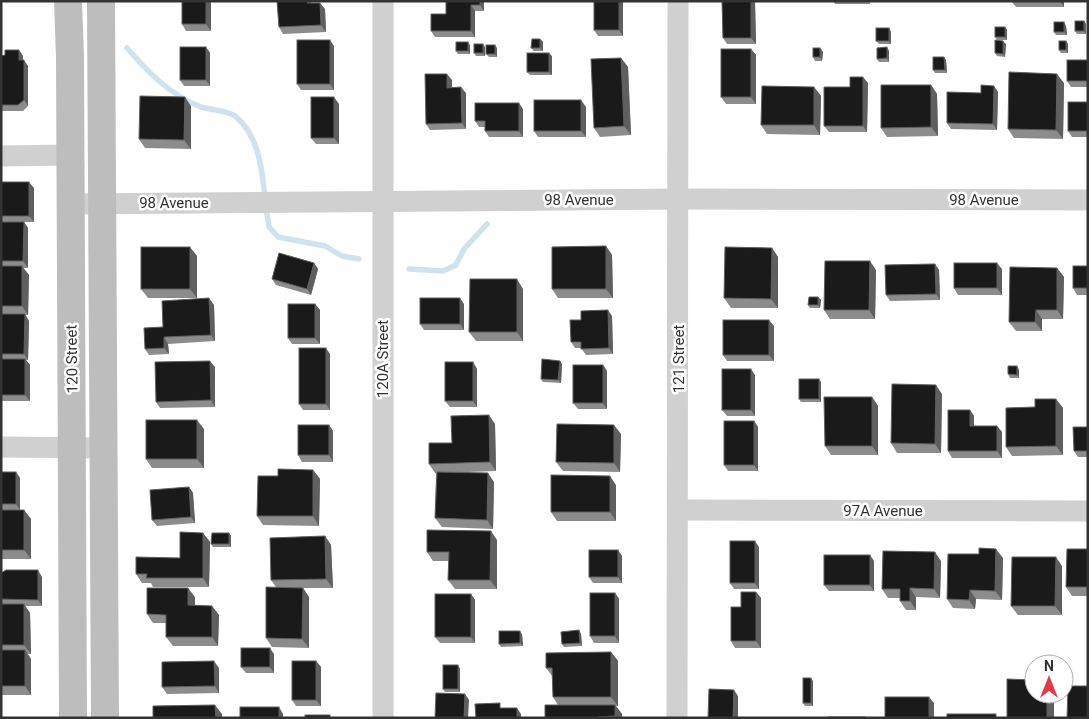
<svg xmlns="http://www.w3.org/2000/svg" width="1089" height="719" viewBox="0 0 1089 719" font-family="Roboto,sans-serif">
<rect width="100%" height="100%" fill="#fff"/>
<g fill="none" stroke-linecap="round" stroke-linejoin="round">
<g stroke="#cfe2ee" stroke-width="5.5">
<path d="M127,48C148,72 170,95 201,107C211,110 227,110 235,116C259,135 262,170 265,197"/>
<polyline points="266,207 269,227 278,237 325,246 342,256 359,259"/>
<polyline points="409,269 443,271 456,265 464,249 487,224"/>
</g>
<g stroke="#d0d0d0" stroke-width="21">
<polyline points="383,1 383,718"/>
<polyline points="1,156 70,155"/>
<polyline points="70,204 679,199 1088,200"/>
<polyline points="1,447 102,448"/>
<polyline points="678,510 1088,511"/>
<polyline points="677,718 678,1"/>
</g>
<g stroke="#bdbdbd" stroke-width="28">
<polyline points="68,1 70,57 73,718"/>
<polyline points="101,1 105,718"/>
</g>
</g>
<g fill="#8c8c8c">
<polygon points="211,1 211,31 186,31 182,24"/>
<polygon points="277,1 311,1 311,3 325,9 326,32 283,34 279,27"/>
<polygon points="446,1 484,1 484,11 475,11 475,37 435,37 431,31 446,14"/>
<polygon points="594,1 622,1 623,3 623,36 598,36 594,30"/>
<polygon points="722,1 755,1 756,44 727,44 723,38"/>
<polygon points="833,1 870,1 870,4 835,4"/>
<polygon points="1011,1 1064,1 1064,7 1016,7"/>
<polygon points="1084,21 1086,24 1086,34 1077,34 1075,31"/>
<polygon points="1064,22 1066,26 1067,35 1056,35 1054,32"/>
<polygon points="1005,27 1007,30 1007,40 997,40 995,37"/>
<polygon points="889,28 891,32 891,44 879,44 876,41"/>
<polygon points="540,39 543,42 543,51 534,51 531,48"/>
<polygon points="1066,41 1068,44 1068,53 1061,53 1059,50"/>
<polygon points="1006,44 1005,57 997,56 995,53"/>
<polygon points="470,45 470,54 458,54 456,51"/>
<polygon points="334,46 334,90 301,90 297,84"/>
<polygon points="206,47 210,53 210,86 184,86 180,80"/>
<polygon points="485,47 485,56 476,56 474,53"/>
<polygon points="887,47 889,51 889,62 879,62 877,59"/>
<polygon points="497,48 497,57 489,57 486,54"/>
<polygon points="820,48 823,52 822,61 815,61 813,57"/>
<polygon points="751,49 756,55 756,104 726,104 721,97"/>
<polygon points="19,50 23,56 23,60 28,66 28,106 23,111 1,111 1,56"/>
<polygon points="552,56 552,75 530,75 527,72"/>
<polygon points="944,57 946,60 947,73 935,73 933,70"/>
<polygon points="621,58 628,67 631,135 600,137 594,128"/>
<polygon points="1088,60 1088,87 1071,87 1067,81"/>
<polygon points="452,80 452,87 466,93 466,129 430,130 426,124"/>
<polygon points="868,83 867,132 829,132 824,126 850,87"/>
<polygon points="1064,83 1063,139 1014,138 1008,129"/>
<polygon points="931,85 937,94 938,136 887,137 881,128"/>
<polygon points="994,86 998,92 997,130 951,129 947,123 981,93"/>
<polygon points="814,87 821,96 820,135 767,134 761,125"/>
<polygon points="1088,102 1088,137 1072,137 1068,131"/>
<polygon points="339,104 339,144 316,144 311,138"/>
<polygon points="191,106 191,149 145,148 139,139"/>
<polygon points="586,107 586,137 538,137 534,131"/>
<polygon points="523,109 523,137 489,137 485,131 485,127 479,127 475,121"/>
<polygon points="1,182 34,188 34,222 24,222 28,228 28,268 23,268 29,275 28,315 25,315 29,321 28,360 26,360 30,365 30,401 1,401"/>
<polygon points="606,246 612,255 613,298 558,298 552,289"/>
<polygon points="772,248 778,257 778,308 731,308 724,298"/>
<polygon points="197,256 197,298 148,298 141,289"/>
<polygon points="314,263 318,269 311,295 276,285 272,279"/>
<polygon points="935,264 939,270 940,300 890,301 886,295"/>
<polygon points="1088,266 1088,295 1077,295 1073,288"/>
<polygon points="1057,268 1064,277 1063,319 1042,319 1042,331 1016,331 1009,322"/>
<polygon points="1002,269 1002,295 958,295 954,288"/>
<polygon points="876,270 875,319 830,319 824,310"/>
<polygon points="523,289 523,341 476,341 469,332"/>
<polygon points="818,297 821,300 820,308 810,308 808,305"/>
<polygon points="315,304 320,310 320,344 292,344 288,338"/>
<polygon points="464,304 464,330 424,330 420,324"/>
<polygon points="214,305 215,341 168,344 169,354 149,355 145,349 163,327"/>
<polygon points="612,316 613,354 586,355 581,348 575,348 571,342 581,320"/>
<polygon points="774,326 774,361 727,361 723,355"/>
<polygon points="330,354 330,410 303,410 299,404"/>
<polygon points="560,361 562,364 561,383 543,382 541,379"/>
<polygon points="473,362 477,369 477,407 450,407 445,401"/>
<polygon points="603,365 607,371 607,409 578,409 573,403"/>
<polygon points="1017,366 1019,370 1019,378 1010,378 1008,374"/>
<polygon points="215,367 215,407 160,408 156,402"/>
<polygon points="755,375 755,416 727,416 722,410"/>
<polygon points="821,382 821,402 801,402 799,399"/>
<polygon points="942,394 941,453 897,453 891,443"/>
<polygon points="872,397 878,406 878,455 831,455 825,446"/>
<polygon points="1056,399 1063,408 1063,455 1012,456 1006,447 1035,407"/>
<polygon points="970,410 974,416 974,426 997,426 1002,432 1002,458 952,458 948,451"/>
<polygon points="754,421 758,427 758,471 728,471 724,465"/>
<polygon points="495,424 496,471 468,472 494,482 493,529 442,527 435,518 436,473 435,473 429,464 452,443"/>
<polygon points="329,425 333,431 333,462 302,462 298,455"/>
<polygon points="1088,427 1088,457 1078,457 1074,451"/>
<polygon points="204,429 204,468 152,468 146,459"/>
<polygon points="621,434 620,472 563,471 556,462"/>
<polygon points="313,470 320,479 319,526 263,525 257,516 278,476"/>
<polygon points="1,472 16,472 20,478 20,510 24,510 31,519 31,559 1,559"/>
<polygon points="616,485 616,521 557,521 551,512"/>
<polygon points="189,487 193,493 195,523 157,526 152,520"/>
<polygon points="203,533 210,542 209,587 153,587 151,583 142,583 136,574 180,558"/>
<polygon points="229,533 231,536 231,547 213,547 211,544"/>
<polygon points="325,536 331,545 333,588 303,588 309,597 309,648 272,647 266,638 276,587 271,580"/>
<polygon points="497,540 497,589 455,589 448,580 449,561 433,561 427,552"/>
<polygon points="759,547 759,589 734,589 730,583"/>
<polygon points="1088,549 1088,596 1072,596 1066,587"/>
<polygon points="618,550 622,556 622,583 593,583 589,577"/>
<polygon points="1003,558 1002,600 976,599 975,609 953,608 947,599"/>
<polygon points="874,561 874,591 829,591 824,585"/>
<polygon points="941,561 940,598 916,597 916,610 906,610 900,601 900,598 888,598 882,589"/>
<polygon points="1062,566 1062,615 1018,615 1011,606"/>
<polygon points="1,573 42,577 42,606 25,606 30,613 31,654 28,654 31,659 31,695 1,695"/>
<polygon points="756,592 761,598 761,648 735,648 731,641 741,607"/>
<polygon points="615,593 619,599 619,643 594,643 590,636"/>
<polygon points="471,594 475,600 475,643 440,643 435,637"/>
<polygon points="195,597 195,605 212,606 219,615 218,646 173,646 166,637 166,623 153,623 147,614"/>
<polygon points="579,630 581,634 582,646 564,647 562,644"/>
<polygon points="522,634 523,646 501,647 499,644"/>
<polygon points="611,652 618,661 618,706 616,706 622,714 622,718 545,718 558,705 553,697 553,677 546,668"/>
<polygon points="274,654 274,673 246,673 241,667"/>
<polygon points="316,661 321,667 321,706 296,706 292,700"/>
<polygon points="458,665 460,669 460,692 445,692 443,689"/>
<polygon points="219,668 219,693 167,694 162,687"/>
<polygon points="813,681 813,706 805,706 803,703"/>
</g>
<g fill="#5f5f5f">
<polygon points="206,1 211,1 211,31 206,24"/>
<polygon points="480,1 484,1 484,11 480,5"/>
<polygon points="619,1 622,1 623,3 623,36 619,30"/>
<polygon points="751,1 755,1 756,44 751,38"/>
<polygon points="1060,1 1064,1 1064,7"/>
<polygon points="320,3 325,9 326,32 321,25"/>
<polygon points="471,5 475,11 475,37 471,31"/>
<polygon points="1084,21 1086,24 1086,34 1084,31"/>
<polygon points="1064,22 1066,26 1067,35 1064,32"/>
<polygon points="1005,27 1007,30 1007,40 1005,37"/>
<polygon points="889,28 891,32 891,44 889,41"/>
<polygon points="540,39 543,42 543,51 540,48"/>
<polygon points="330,40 334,46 334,90 330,84"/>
<polygon points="1003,41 1006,44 1005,57 1003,54"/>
<polygon points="1066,41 1068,44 1068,53 1066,50"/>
<polygon points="468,42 470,45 470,54 468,51"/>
<polygon points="483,44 485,47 485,56 483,53"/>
<polygon points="495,45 497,48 497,57 495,54"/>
<polygon points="206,47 210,53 210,86 206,80"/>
<polygon points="887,47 889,51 889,62 887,58"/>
<polygon points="820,48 823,52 822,61 820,57"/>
<polygon points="751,49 756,55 756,104 751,97"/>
<polygon points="19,50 23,56 23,66 19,60"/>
<polygon points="549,53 552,56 552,75 549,72"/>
<polygon points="944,57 946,60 947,73 945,70"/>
<polygon points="621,58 628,67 631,135 624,126"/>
<polygon points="24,60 28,66 28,106 24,100"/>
<polygon points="447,74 452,80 452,94 447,88"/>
<polygon points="1057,74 1064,83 1063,139 1056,130"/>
<polygon points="863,77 868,83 867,132 863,126"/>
<polygon points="931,85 937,94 938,136 931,127"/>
<polygon points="994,86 998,92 997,130 993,124"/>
<polygon points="461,87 466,93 466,129 462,123"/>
<polygon points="814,87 821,96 820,135 814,125"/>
<polygon points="185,97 191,106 191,149 184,140"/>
<polygon points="334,97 339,104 339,144 334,138"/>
<polygon points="581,100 586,107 586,137 581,131"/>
<polygon points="519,103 523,109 523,137 519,131"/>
<polygon points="29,182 34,188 34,222 29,216"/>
<polygon points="24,222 28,228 28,268 23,261"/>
<polygon points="606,246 612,255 613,298 606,289"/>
<polygon points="190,247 197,256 197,298 190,289"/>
<polygon points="772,248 778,257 778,308 771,299"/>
<polygon points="870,261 876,270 875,319 869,310"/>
<polygon points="314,263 318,269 311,295 307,289"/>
<polygon points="997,263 1002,269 1002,295 997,288"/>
<polygon points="935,264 939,270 940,300 936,294"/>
<polygon points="22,266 29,275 28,315 22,306"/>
<polygon points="1057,268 1064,277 1063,319 1057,310"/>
<polygon points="517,279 523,289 523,341 517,332"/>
<polygon points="818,297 821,300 820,308 818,305"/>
<polygon points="209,298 214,305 215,341 211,335"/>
<polygon points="460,298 464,304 464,330 460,324"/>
<polygon points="315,304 320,310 320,344 315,338"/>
<polygon points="608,310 612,316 613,354 609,348"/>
<polygon points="1036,310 1042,319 1042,331 1035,322"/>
<polygon points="25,314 29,321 28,360 24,354"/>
<polygon points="769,320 774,326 774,361 769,355"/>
<polygon points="164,337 168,344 169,354 164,348"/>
<polygon points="326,348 330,354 330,410 326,404"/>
<polygon points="25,359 30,365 30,401 25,395"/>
<polygon points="210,361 215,367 215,407 211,400"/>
<polygon points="560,361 562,364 561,383 558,380"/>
<polygon points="473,362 477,369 477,407 473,401"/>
<polygon points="603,365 607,371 607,409 603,403"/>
<polygon points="1017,366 1019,370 1019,378 1017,375"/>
<polygon points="751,369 755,375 755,416 751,410"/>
<polygon points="819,379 821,382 821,402 819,399"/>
<polygon points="936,385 942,394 941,453 935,444"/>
<polygon points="872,397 878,406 878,455 872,446"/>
<polygon points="1056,399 1063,408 1063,455 1056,446"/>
<polygon points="970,410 974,416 974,432 970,426"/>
<polygon points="489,415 495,424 496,471 490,462"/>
<polygon points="197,420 204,429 204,468 197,459"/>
<polygon points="754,421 758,427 758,471 754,465"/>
<polygon points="329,425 333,431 333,462 329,455"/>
<polygon points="614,425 621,434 620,472 614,463"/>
<polygon points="997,426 1002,432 1002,458 997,451"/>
<polygon points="313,470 320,479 319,526 313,516"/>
<polygon points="16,472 20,478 20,510 16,504"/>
<polygon points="488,473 494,482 493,529 487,520"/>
<polygon points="610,476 616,485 616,521 610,512"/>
<polygon points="189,487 193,493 195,523 191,517"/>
<polygon points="24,510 31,519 31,559 24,550"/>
<polygon points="491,531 497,540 497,589 490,580"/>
<polygon points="203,533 210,542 209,587 203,578"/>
<polygon points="229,533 231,536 231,547 229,544"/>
<polygon points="325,536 331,545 333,588 326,579"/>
<polygon points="755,541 759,547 759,589 755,583"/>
<polygon points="996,549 1003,558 1002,600 995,591"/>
<polygon points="618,550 622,556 622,583 618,577"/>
<polygon points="935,552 941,561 940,598 934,589"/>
<polygon points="870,555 874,561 874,591 870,585"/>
<polygon points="1056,557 1062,566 1062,615 1055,606"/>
<polygon points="38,570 42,577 42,606 38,600"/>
<polygon points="188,588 195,597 195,614 188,605"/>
<polygon points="303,588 309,597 309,648 302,639"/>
<polygon points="910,588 916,597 916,610 910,601"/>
<polygon points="970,590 976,599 975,609 969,600"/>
<polygon points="756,592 761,598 761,648 756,641"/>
<polygon points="615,593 619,599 619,643 615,636"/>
<polygon points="471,594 475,600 475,643 471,637"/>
<polygon points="24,604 30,613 31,654 24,645"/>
<polygon points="212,606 219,615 218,646 212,637"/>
<polygon points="579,630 581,634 582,646 580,643"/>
<polygon points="520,631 522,634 523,646 520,643"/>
<polygon points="270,648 274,654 274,673 270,667"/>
<polygon points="25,650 31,659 31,695 25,686"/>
<polygon points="611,652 618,661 618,706 611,697"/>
<polygon points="214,661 219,668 219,693 215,686"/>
<polygon points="316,661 321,667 321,706 316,700"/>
<polygon points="458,665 460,669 460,692 458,689"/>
<polygon points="811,678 813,681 813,706 811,703"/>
<polygon points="734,690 738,696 738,718 733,718"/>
<polygon points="465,694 469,700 468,718 464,718"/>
<rect x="1047" y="694" width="7" height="24"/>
<polygon points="929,697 934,703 934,718 929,718"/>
<polygon points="215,705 222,714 222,718 216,718"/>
<polygon points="615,705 622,714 622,718 616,718 615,716"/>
<polygon points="279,707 283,714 283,718 279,718"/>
<polygon points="517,708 521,714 521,718 517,718"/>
</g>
<g fill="#1a1a1a" stroke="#5f5f5f">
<rect x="182" y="1" width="24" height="23"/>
<polygon points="277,1 307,1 307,3 320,3 321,25 279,27"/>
<polygon points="446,1 480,1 480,5 471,5 471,31 431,31 431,14 446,14"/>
<rect x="594" y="1" width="25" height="29"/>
<polygon points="722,1 751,1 751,38 723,38"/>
<rect x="1075" y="21" width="9" height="10"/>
<rect x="1054" y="22" width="10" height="10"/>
<rect x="995" y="27" width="10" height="10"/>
<rect x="876" y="28" width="13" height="13"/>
<polygon points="532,39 540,39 540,48 531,48"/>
<rect x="297" y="40" width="33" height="44"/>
<polygon points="995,40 1003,41 1003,54 995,53"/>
<rect x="1059" y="41" width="7" height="9"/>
<rect x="456" y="42" width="12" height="9"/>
<rect x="474" y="44" width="9" height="9"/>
<rect x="486" y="45" width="9" height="9"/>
<rect x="180" y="47" width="26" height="33"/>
<polygon points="887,47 887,58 877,59 877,48"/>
<rect x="813" y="48" width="7" height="9"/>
<rect x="721" y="49" width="30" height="48"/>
<polygon points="5,50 19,50 19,60 24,60 24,100 18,105 1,105 1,56 5,55"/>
<rect x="527" y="53" width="22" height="19"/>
<polygon points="933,57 944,57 945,70 933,70"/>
<polygon points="621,58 624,126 594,128 591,59"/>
<rect x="1067" y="60" width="21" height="21"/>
<polygon points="1009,72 1057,74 1056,130 1008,129"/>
<polygon points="425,74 447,74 447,88 461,87 462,123 426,124"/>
<polygon points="850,77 863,77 863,126 824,126 824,87 850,87"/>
<polygon points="881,85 931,85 931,127 881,128"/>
<polygon points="981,85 994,86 993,124 947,123 947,92 981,93"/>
<polygon points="762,86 814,87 814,125 761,125"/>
<polygon points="140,96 185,97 184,140 139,139"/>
<rect x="311" y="97" width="23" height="41"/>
<rect x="534" y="100" width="47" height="31"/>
<rect x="1068" y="102" width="20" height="29"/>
<polygon points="475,103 519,103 519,131 485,131 485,121 475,121"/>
<rect x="1" y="182" width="28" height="34"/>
<polygon points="1,222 24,222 23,261 1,261"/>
<polygon points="606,246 606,289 552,289 552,247"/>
<rect x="141" y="247" width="49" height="42"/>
<polygon points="725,247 772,248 771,299 724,298"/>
<polygon points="279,253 314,263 307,289 272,279"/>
<polygon points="825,261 870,261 869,310 824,310"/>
<rect x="954" y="263" width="43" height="25"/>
<polygon points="935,264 936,294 886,295 885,265"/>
<rect x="1" y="266" width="21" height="40"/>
<rect x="1073" y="266" width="15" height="22"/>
<polygon points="1010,267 1057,268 1057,310 1036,310 1035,322 1009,322"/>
<polygon points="470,279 517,279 517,332 469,332"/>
<polygon points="809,297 818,297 818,305 808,305"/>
<polygon points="209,298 211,335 164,337 164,348 145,349 144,328 163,327 162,301"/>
<rect x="420" y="298" width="40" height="26"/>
<rect x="288" y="304" width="27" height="34"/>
<polygon points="608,310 609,348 581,349 581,342 571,342 570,320 581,320 581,311"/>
<polygon points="1,314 25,314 24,354 1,354"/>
<rect x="723" y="320" width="46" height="35"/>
<rect x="299" y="348" width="27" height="56"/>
<rect x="1" y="359" width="24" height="36"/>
<polygon points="542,359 560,361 558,380 541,379"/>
<polygon points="210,361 211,400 156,402 155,362"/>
<rect x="445" y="362" width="28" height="39"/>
<rect x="573" y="365" width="30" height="38"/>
<polygon points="1008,366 1017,366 1017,375 1008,374"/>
<rect x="722" y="369" width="29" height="41"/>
<rect x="799" y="379" width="20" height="20"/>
<polygon points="892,384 936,385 935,444 891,443"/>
<polygon points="824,397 872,397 872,446 825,446"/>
<polygon points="1035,399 1056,399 1056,446 1006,447 1006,408 1035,407"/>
<polygon points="948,410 970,410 970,426 997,426 997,451 948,451"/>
<polygon points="489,415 490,462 429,464 429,443 452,443 451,416"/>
<rect x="146" y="420" width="51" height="39"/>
<rect x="724" y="421" width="30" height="44"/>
<polygon points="557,424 614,425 614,463 556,462"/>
<rect x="298" y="425" width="31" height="30"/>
<polygon points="1073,427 1088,427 1088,451 1074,451"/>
<polygon points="278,469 313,470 313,516 257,516 258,476 278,476"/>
<rect x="1" y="472" width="15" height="32"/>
<polygon points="437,472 488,473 487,520 435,518"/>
<polygon points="551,475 610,476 610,512 551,512"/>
<polygon points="189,487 191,517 152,520 150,490"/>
<rect x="1" y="510" width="23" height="40"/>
<polygon points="427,530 491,531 490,580 448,580 449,552 427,552"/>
<polygon points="180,532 203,533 203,578 146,578 147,574 136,574 136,557 180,558"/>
<polygon points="212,533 229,533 229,544 211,544"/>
<polygon points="325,536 326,579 271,580 270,538"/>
<rect x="730" y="541" width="25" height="42"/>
<polygon points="979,548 996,549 995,591 970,590 969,600 947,599 948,554 979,554"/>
<polygon points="1067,549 1088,549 1088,587 1066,587"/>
<rect x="589" y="550" width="29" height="27"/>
<polygon points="883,551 935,552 934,589 910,588 910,601 900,601 900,589 882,589"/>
<rect x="824" y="555" width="46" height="30"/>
<polygon points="1012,557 1056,557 1055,606 1011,606"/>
<polygon points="6,570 38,570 38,600 1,599 1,573"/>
<polygon points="266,587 303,588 302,639 266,638"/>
<polygon points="147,588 188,588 188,605 212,606 212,637 166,637 166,615 147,614"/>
<polygon points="741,592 756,592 756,641 731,641 731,607 741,607"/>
<rect x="590" y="593" width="25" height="43"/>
<rect x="435" y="594" width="36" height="43"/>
<rect x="1" y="604" width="23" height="41"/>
<polygon points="579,630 580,643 562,644 561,632"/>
<polygon points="499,631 520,631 520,643 499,644"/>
<rect x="241" y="648" width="29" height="19"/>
<rect x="1" y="650" width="24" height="36"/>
<polygon points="611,652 611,697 553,697 552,668 546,668 546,653"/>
<polygon points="214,661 215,686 162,687 162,662"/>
<rect x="292" y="661" width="24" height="39"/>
<rect x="443" y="665" width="15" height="24"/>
<rect x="803" y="678" width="8" height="25"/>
<polygon points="1007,679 1034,680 1034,694 1047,694 1047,718 1007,718"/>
<polygon points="1068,686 1088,686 1088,718 1067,718"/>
<polygon points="709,689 734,690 733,718 708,718"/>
<polygon points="436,693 465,694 464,718 435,718"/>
<rect x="885" y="697" width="44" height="21"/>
<polygon points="500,703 500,708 517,708 517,718 476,718 475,704"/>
<polygon points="215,705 216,718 153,718 153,706"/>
<polygon points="545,705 615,705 615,716 598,717 598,718 545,718"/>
<rect x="240" y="707" width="39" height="11"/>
<rect x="947" y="714" width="49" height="4"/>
<rect x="305" y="715" width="25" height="3"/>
<rect x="828" y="717" width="37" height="1"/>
</g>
<g text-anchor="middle" stroke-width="5" stroke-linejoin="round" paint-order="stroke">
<g font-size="15" fill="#333" stroke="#fff">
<text x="579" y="205">98 Avenue</text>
<text x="984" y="205">98 Avenue</text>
<text x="174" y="208">98 Avenue</text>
<text transform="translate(72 359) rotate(-91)" y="5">120 Street</text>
<text transform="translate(383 359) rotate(-90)" y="5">120A Street</text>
<text transform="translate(679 359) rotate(-90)" y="5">121 Street</text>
<text x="883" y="516">97A Avenue</text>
</g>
</g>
<rect width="1089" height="719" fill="none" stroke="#333333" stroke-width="5"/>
<g transform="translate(1049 679)"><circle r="24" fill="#ffffff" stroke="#adadad"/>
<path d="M0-4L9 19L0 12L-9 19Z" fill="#e63946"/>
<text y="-8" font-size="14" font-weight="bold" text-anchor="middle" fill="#333333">N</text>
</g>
</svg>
